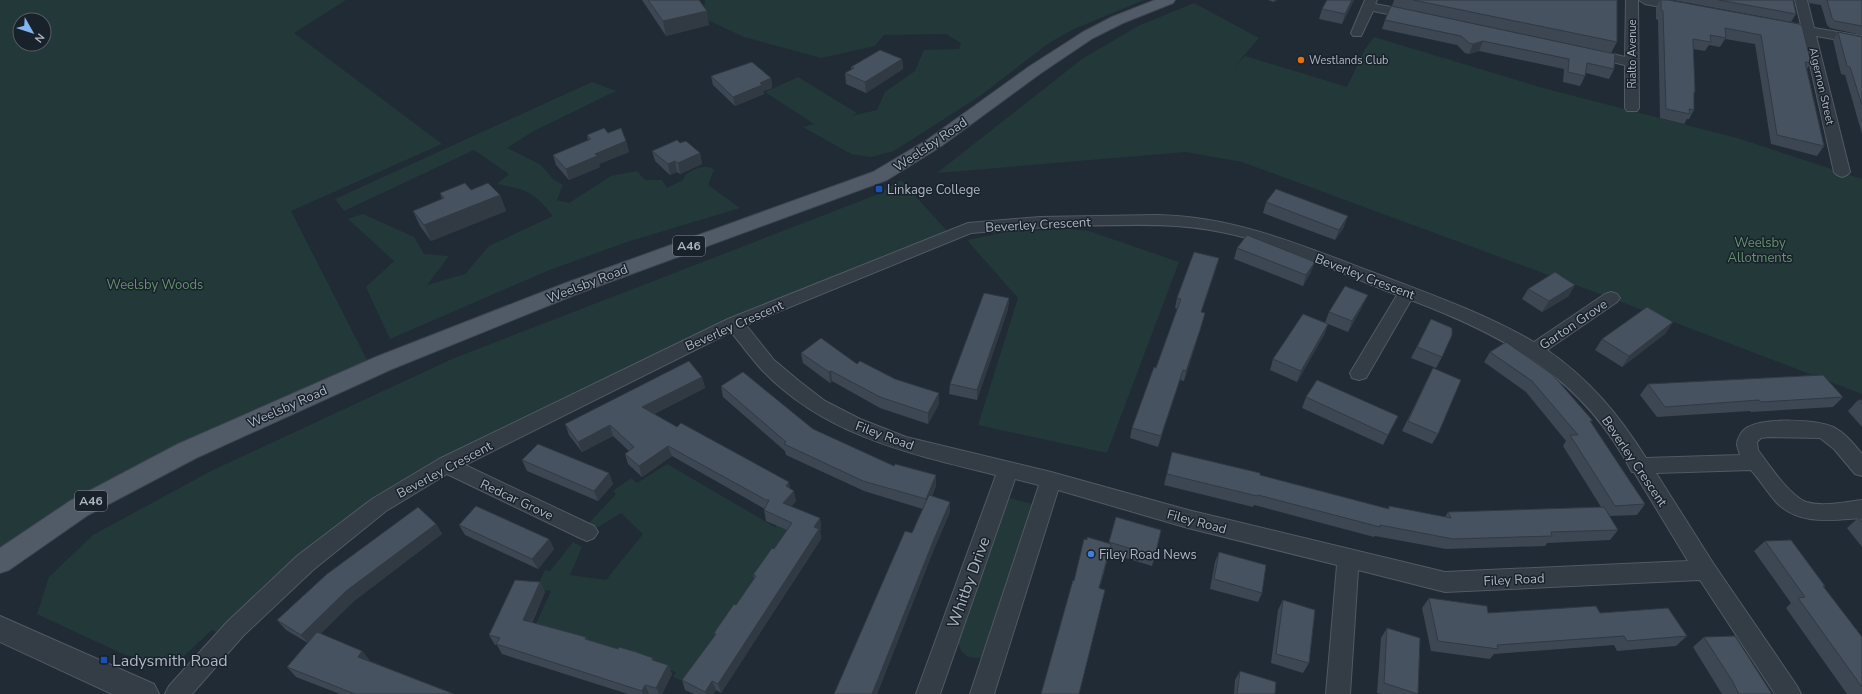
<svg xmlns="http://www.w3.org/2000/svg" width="1862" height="694" viewBox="0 0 1862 694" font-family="'Nunito Sans',sans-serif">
<rect width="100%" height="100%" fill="#202b36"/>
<g fill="#233838" fill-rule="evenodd">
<path d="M0,0H346L294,33L442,144L291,211L368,362L183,442L72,499L0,548ZM20,20H44V44H20Z"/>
<polygon points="705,0 1144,0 1074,29 1049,43 980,96 894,151 871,157 851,154 803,127 814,124 765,92 798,77 857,113 851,116 877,110 885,92 915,71 924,50 959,49 961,43 946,34 884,35 875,46 821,58 744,37 703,18"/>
<polygon points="1194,3 1259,38 1234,67 1245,56 1347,87 1365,49 1374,37 1543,88 1737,138 1862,179 1862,394 1611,298 1242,162 1186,152 937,173 1082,59 1138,26"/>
<path d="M592,82L616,91L534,131L507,148L541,165L553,179L563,185L557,200L569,203L611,176L637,171L645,180H662L667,188L683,180L686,174C695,169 705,163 714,170L708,185L740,208L627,242L547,271L390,339L366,287L394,261L348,219L363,214L414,237L424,254L449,256L427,285L465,274L489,246L553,216C533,191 527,190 497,184L509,174L474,150L344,211L335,199Z"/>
<polygon points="901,180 948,232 719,324 384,495 284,567 219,633 212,630 171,668 123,654 37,614 49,577 93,535 211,471 452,359 876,195"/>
<polygon points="1070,229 1089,231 1179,262 1107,453 978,425 1018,298 967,240 1006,232"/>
<polygon points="667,464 775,527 784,517 794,522 685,682 673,677 676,672 535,626 551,591 536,589 545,570 550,571 573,542 582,547 570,575 606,580 643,534 621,513 597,528 589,523 616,494 613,491 631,478 637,483"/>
<path d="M1009,498L1036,505L983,657C970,660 962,656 958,643Z"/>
</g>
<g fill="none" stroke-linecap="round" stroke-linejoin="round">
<defs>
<g id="minor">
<polygon points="1365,0 1377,0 1375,4 1417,12 1419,15 1417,18 1413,19 1373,11 1361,36 1353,36 1351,33"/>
<polygon points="1626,0 1638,0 1639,108 1637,111 1627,111 1625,108 1625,65 1587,56 1585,53 1587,50 1592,49 1625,57"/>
<polygon points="1639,0 1664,0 1686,4 1688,7 1686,10 1682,11 1645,4"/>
<polygon points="1795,0 1807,0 1814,28 1862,36 1862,44 1816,36 1850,172 1847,175 1842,177 1837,175 1834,172 1803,33 1774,28 1772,25 1774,22 1778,21 1801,25"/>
<path d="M1156,215C1233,216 1301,245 1372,272C1427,293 1482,312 1534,342L1605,294L1611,292L1617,294L1620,298L1617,302L1547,350C1589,379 1619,415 1646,458L1740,455L1737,445C1737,438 1742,430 1748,427C1764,418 1816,419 1833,427C1845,433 1854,444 1862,454V476L1855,474L1834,449L1820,438L1769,437L1761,438L1757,442L1758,450C1769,465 1789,495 1806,502C1823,507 1845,502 1862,500V518C1832,520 1799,526 1776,502C1767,492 1760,480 1751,470L1656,473L1713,563L1797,686L1801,694H1775L1700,580L1445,592L1358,570L1350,694H1326L1337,565L1188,528L1058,490L994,694H970L1039,485L1015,479L940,694H916L996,475C911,454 825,436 762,370C751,358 741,344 731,332L465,465L594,526L598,532L594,538L587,541L580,538L447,474L386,511L313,570L243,636L192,694H165L169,686L227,622L297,556L372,499L439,459L728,319L968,223L1040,217ZM1058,226C1111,226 1168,221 1221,232C1282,244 1339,273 1397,295L1350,373L1352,378L1359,380L1366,378L1411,300C1508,337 1583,378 1632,472H1634L1688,561L1445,572L1188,510L1051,472L906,437L860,419L825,401L799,381L774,360L746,325L971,233Z"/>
</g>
<polygon id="tertiary" points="0,616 154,684 159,694 112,694 0,642"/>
<polygon id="primary" points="1155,0 1175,0 1173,3 1123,23 1093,38 1041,73 940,147 887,180 577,294 392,369 196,458 88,515 9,570 0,573 0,548 70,501 178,444 376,357 563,284 873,172 927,140 1030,66 1083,32 1112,17"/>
</defs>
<use href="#minor" stroke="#515a64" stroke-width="2"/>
<use href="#tertiary" stroke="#515a64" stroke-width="2"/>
<use href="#primary" stroke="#3d4550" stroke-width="2"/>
<use href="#minor" fill="#343c46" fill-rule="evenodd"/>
<use href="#tertiary" fill="#343c46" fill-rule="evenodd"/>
<use href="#primary" fill="#515b67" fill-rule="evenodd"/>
</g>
<g fill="#3c4753">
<polygon points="642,0 699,0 709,25 666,36"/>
<polygon points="1268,0 1277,0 1273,2"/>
<polygon points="1327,0 1354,0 1342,24 1319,19 1322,9"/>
<polygon points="1394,0 1617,0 1617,42 1611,53 1392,6"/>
<polygon points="1660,0 1668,0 1799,24 1811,63 1807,69 1824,146 1817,156 1771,144 1755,44 1725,39 1720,47 1709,45 1705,51 1693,49 1695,92 1694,94 1694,110 1689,119 1687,119 1684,124 1660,118 1658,20 1656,19 1656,8"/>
<polygon points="1673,0 1793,0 1796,14 1791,22"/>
<polygon points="1808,0 1862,0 1862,35 1830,28 1827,25 1821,5 1809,3"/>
<polygon points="1385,20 1614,69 1609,79 1586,73 1585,76 1580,86 1563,82 1564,69 1479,51 1469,54 1465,53 1457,45 1382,29"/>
<polygon points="1838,32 1862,37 1862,134 1850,92 1845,75 1841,74 1833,40"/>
<polygon points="902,59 903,69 866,93 846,84 845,73 851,70 851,67"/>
<polygon points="711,76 771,78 772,88 763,91 764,94 735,106 713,85"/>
<polygon points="608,133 626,141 629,152 599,164 600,167 569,180 556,165 553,155 588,140 587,135"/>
<polygon points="680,143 700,153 702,164 680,174 677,172 670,175 655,161 652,151"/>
<polygon points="440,193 500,195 506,211 431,241 420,226 413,211 442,199"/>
<polygon points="1266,202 1344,227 1335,240 1263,213"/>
<polygon points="1237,248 1311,272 1303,286 1234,259"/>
<polygon points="1216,269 1201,312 1205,313 1197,340 1184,381 1180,380 1158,447 1130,438 1132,428 1156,368 1177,309 1175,308 1177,298"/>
<polygon points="1528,289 1569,296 1542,312 1522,299"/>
<polygon points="1009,298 1008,309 977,400 949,394 950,384"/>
<polygon points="1363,305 1348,332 1328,324 1324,335 1297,382 1270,370 1273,359 1325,323 1329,312"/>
<polygon points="1431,319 1442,357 1436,368 1411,358"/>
<polygon points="1666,333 1622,367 1595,350 1602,339"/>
<polygon points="1490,352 1591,422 1645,504 1637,515 1610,516 1618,530 1610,540 1547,543 1545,546 1446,549 1375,536 1374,537 1254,505 1253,507 1164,485 1172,452 1388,509 1389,506 1445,517 1448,512 1601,507 1563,446 1566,441 1526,392 1484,362"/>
<polygon points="801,353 857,364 895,379 939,404 928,424 880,408 832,381 830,383 803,363"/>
<polygon points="1433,368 1438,434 1432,444 1402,431"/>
<polygon points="702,377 705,388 654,414 790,489 796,501 791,507 820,518 821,529 820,531 821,539 721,693 716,690 713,694 694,694 685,690 682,680 715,636 714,633 736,605 754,579 753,575 774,549 787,530 766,521 764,510 765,509 672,456 642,477 628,464 625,454 629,451 613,436 582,452 569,435 565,424"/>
<polygon points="1648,384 1843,397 1833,407 1751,412 1750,411 1657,417 1640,395"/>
<polygon points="721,386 813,429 936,486 932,496 950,502 950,512 934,549 877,694 834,694 912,533 923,509 864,491 786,455 785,451 723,397"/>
<polygon points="1306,397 1398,416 1383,445 1302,408"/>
<polygon points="1858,400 1862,400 1862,427 1848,411"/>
<polygon points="522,460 609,473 613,484 598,501 527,471"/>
<polygon points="1116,517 1155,556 1152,566 1109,553 1100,588 1109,543"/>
<polygon points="1858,518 1862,518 1862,547 1847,528"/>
<polygon points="436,524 442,534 354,601 320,634 362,651 370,661 454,694 340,694 296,677 287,667 308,643 286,630 277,620"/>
<polygon points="459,525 549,539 554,549 538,569 465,535"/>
<polygon points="1765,541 1825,586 1824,588 1862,637 1862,694 1847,694 1786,608 1791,603 1754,551"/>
<polygon points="1219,552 1262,593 1258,602 1210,589 1215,562"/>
<polygon points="540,582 545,592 532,623 586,637 588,640 668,665 672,674 662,694 628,694 502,654 497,645 495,645 489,635"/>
<polygon points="1429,598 1488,613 1600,613 1687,636 1676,646 1617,651 1614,645 1494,654 1490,659 1431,651 1422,608"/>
<polygon points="1283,600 1309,663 1303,673 1271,663 1278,610"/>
<polygon points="1387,628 1418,694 1382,694 1377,693 1381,638"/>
<polygon points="1704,637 1772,694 1722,694 1693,647"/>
<polygon points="1240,671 1275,694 1234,694 1235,680"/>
</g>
<g fill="#313943">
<polygon points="1352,0 1354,0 1342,24 1345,14"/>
<polygon points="707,11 709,25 666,36 663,21"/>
<polygon points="1483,41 1479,51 1469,54 1473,44"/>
<polygon points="902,59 903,69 866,93 865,82"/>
<polygon points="771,78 772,88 763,91 764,94 735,106 733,97 760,83"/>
<polygon points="626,141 629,152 599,164 600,167 569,180 566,169 595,154"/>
<polygon points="700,153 702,164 680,174 678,163"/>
<polygon points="675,161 677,172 670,175 668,164"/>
<polygon points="500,195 506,211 431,241 424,225"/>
<polygon points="1348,216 1344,227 1335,240 1339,230"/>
<polygon points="1219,258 1216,269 1198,322 1201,312"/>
<polygon points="1315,262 1311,272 1303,286 1306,275"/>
<polygon points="1575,285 1569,296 1542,312 1549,301"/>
<polygon points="1368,295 1363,305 1348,332 1352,321"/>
<polygon points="1009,298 1008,309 977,400 977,390"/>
<polygon points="1205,313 1197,340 1184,381 1186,371"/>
<polygon points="1673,322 1666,333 1622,367 1629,356"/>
<polygon points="1328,324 1324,335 1297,382 1301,371"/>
<polygon points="1183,370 1180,380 1158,447 1161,436"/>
<polygon points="831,371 832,381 830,383 829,372"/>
<polygon points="702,377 705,388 645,418 642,407"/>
<polygon points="939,393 939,404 928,424 928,413"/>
<polygon points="610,425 613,436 582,452 578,442"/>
<polygon points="668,446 672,456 642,477 639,466"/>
<polygon points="609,473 613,484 598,501 594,491"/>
<polygon points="936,475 936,486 926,509 926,499"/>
<polygon points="789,482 791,493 786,486"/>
<polygon points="794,491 796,501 785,514 783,503"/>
<polygon points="950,502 950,512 934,549 877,694 872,694 934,539"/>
<polygon points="820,518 821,529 820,531 821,539 721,693 718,684 814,527"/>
<polygon points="436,524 442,534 354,601 309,644 301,635 346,591"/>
<polygon points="549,539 554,549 538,569 532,559"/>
<polygon points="540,582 545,592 528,630 523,620"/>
<polygon points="362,651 370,661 366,666 358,657"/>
<polygon points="668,665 672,674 662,694 659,694 656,688"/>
<polygon points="712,681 716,690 713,694 706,694 705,692"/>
<polygon points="645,685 649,694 643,694 642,691"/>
</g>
<g fill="#465260" stroke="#313943">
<polygon points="648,0 699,0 707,11 663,21"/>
<polygon points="1327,0 1352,0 1345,14 1322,9"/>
<polygon points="1413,0 1617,0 1617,42"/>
<polygon points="1661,0 1668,0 1799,24 1802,26 1811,63 1805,62 1824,146 1777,135 1761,35 1725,28 1726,38 1710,35 1711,42 1693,39 1695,92 1694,92 1694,110 1689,109 1690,114 1666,109 1663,11 1661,10"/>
<polygon points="1719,0 1793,0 1796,14"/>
<polygon points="1827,0 1862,0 1862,26 1835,21 1832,18"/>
<polygon points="1391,6 1615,54 1614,69 1587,63 1585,76 1568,72 1569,59 1483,41 1473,44 1469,43 1461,36 1385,20"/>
<polygon points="1838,32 1862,37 1862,105 1850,67 1847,66"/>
<polygon points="880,50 902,59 865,82 845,73 854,68 851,67"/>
<polygon points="752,62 771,78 760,83 762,85 733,97 711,76"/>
<polygon points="604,128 608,133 621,128 626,141 595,154 597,156 566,169 553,155 591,139 587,135"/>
<polygon points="677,140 680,143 686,141 700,153 678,163 675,161 668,164 652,151"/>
<polygon points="465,183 471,190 488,183 500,195 424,225 413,211 444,198 440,193"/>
<polygon points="1276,189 1348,216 1339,230 1266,202"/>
<polygon points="1247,235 1315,262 1306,275 1237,248"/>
<polygon points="1194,252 1219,258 1201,312 1205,313 1200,330 1186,371 1183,370 1161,436 1132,428 1154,367 1156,368 1174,318 1181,299 1177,298"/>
<polygon points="1555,272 1575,285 1549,301 1528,289"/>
<polygon points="1345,286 1368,295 1352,321 1329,312"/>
<polygon points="984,293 1009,298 977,390 950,384"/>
<polygon points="1647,307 1673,322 1629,356 1602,339"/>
<polygon points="1303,314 1328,324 1301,371 1273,359"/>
<polygon points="1431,319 1452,328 1452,335 1442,357 1417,347"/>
<polygon points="821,338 857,364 860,361 895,379 939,393 928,413 880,397 831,371 829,372 801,353"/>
<polygon points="1506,342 1552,374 1593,421 1590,421 1645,504 1615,506 1570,435 1578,435 1532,381 1490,352"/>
<polygon points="689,361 702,377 642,407 677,427 681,423 789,482 786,486 794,491 783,503 820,518 814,527 819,529 718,684 712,681 705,692 682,680 716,634 714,633 734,604 736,605 756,576 753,575 772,548 774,549 792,523 764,510 769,500 766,500 668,446 639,466 625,454 634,447 610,425 578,442 565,424"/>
<polygon points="1433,368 1461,380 1438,434 1408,421"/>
<polygon points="743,372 813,429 894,466 895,464 936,475 926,499 863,481 784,444 786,442 721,386"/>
<polygon points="1823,375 1843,397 1761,402 1759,400 1665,407 1648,384"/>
<polygon points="1317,380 1398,416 1388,435 1306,397"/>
<polygon points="1858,400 1862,400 1862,404"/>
<polygon points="538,444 609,473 594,491 522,460"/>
<polygon points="1172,452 1260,473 1260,475 1389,509 1389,506 1451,518 1448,512 1604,507 1618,530 1551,532 1552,536 1453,539 1380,525 1380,527 1258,495 1257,496 1167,474"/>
<polygon points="929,495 950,502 934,539 872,694 834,694 905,531 912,533"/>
<polygon points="476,506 549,539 532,559 459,525"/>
<polygon points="418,507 436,524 346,591 301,635 277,620 327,574"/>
<polygon points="1116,517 1161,530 1155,556 1109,542"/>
<polygon points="1858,518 1862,518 1862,522"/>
<polygon points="1087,537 1111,544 1099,588 1105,590 1079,694 1041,694 1073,580 1074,581 1084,539 1087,540"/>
<polygon points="1791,540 1825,586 1823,586 1862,637 1862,687 1798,598 1805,597 1765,541"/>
<polygon points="1219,552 1266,565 1262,593 1214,579"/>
<polygon points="515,580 540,582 523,620 586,637 585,639 618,649 619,647 636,652 653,658 652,660 668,665 656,688 645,685 642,691 496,644 500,638 489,635"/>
<polygon points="1429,598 1487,606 1488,613 1596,606 1600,613 1668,608 1687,636 1627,641 1624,636 1497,645 1498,649 1438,641"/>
<polygon points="1283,600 1315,610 1309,663 1276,654"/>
<polygon points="1387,628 1420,638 1418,694 1384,683"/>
<polygon points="317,632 362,651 358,657 454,694 355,694 287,667"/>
<polygon points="1735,636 1772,694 1739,694 1733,682 1704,637"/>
<polygon points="1240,671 1276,682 1275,694 1237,694"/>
</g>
<circle fill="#e8710a" stroke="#19212b" stroke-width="1.5" cx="1301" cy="60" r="4"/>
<g fill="#1a4fb4" stroke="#19212b" stroke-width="1.5">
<rect x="875" y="185" width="8" height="8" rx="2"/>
<rect x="100" y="656" width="8" height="8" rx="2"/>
</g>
<circle fill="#3f7fe0" stroke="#19212b" stroke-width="1.5" cx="1091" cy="554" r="4"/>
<g text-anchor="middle" stroke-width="3" stroke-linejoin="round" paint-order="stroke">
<g font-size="11" fill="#aeb7c3" stroke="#19212b">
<text transform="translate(1632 54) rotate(-90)" y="4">Rialto Avenue</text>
<text transform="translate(1822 86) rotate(77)" y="4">Algernon Street</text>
</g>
<g font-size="11" fill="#aeb7c3" stroke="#19212b" text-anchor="start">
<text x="1309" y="64">Westlands Club</text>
</g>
<g fill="#19212b" stroke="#818a95" stroke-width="1">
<rect x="673" y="236" width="32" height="20" rx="3"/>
<rect x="75" y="491" width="32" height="20" rx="3"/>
</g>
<g font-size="12" font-weight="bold" fill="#aeb7c3">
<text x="689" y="250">A46</text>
<text x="91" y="505">A46</text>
</g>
<g font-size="13" fill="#aeb7c3" stroke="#19212b">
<text transform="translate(930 144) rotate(-34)" y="5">Weelsby Road</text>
<text transform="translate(1038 224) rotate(-3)" y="5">Beverley Crescent</text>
<text transform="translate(1365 276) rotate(21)" y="5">Beverley Crescent</text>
<text transform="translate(587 283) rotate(-21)" y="5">Weelsby Road</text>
<text transform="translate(1573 324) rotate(-34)" y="5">Garton Grove</text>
<text transform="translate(734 325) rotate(-24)" y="5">Beverley Crescent</text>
<text transform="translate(287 406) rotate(-24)" y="5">Weelsby Road</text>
<text transform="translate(885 435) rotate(20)" y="5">Filey Road</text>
<text transform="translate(1635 461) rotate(56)" y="5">Beverley Crescent</text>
<text transform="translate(444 469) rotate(-28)" y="5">Beverley Crescent</text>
<text transform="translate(517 499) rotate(25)" y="5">Redcar Grove</text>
<text transform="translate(1197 521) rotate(15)" y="5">Filey Road</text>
<text transform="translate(1514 579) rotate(-3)" y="5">Filey Road</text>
</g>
<g font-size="13" fill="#aeb7c3" stroke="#19212b" text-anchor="start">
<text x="887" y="194">Linkage College</text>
<text x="1099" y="559">Filey Road News</text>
</g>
<g font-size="13" fill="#66936e" stroke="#19212b">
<text x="1760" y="247">Weelsby<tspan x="1760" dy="15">Allotments</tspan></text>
<text x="155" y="289">Weelsby Woods</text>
</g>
<g font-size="16" fill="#aeb7c3" stroke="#19212b">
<text transform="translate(968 582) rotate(-70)" y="6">Whitby Drive</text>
</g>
<g font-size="16" fill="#aeb7c3" stroke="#19212b" text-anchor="start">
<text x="112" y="666">Ladysmith Road</text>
</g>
</g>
<g transform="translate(32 32) rotate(129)"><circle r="19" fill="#19212b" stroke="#555d68"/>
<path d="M0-3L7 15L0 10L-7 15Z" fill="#82b4f4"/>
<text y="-6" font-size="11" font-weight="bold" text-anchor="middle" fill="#aeb7c3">N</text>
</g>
</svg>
